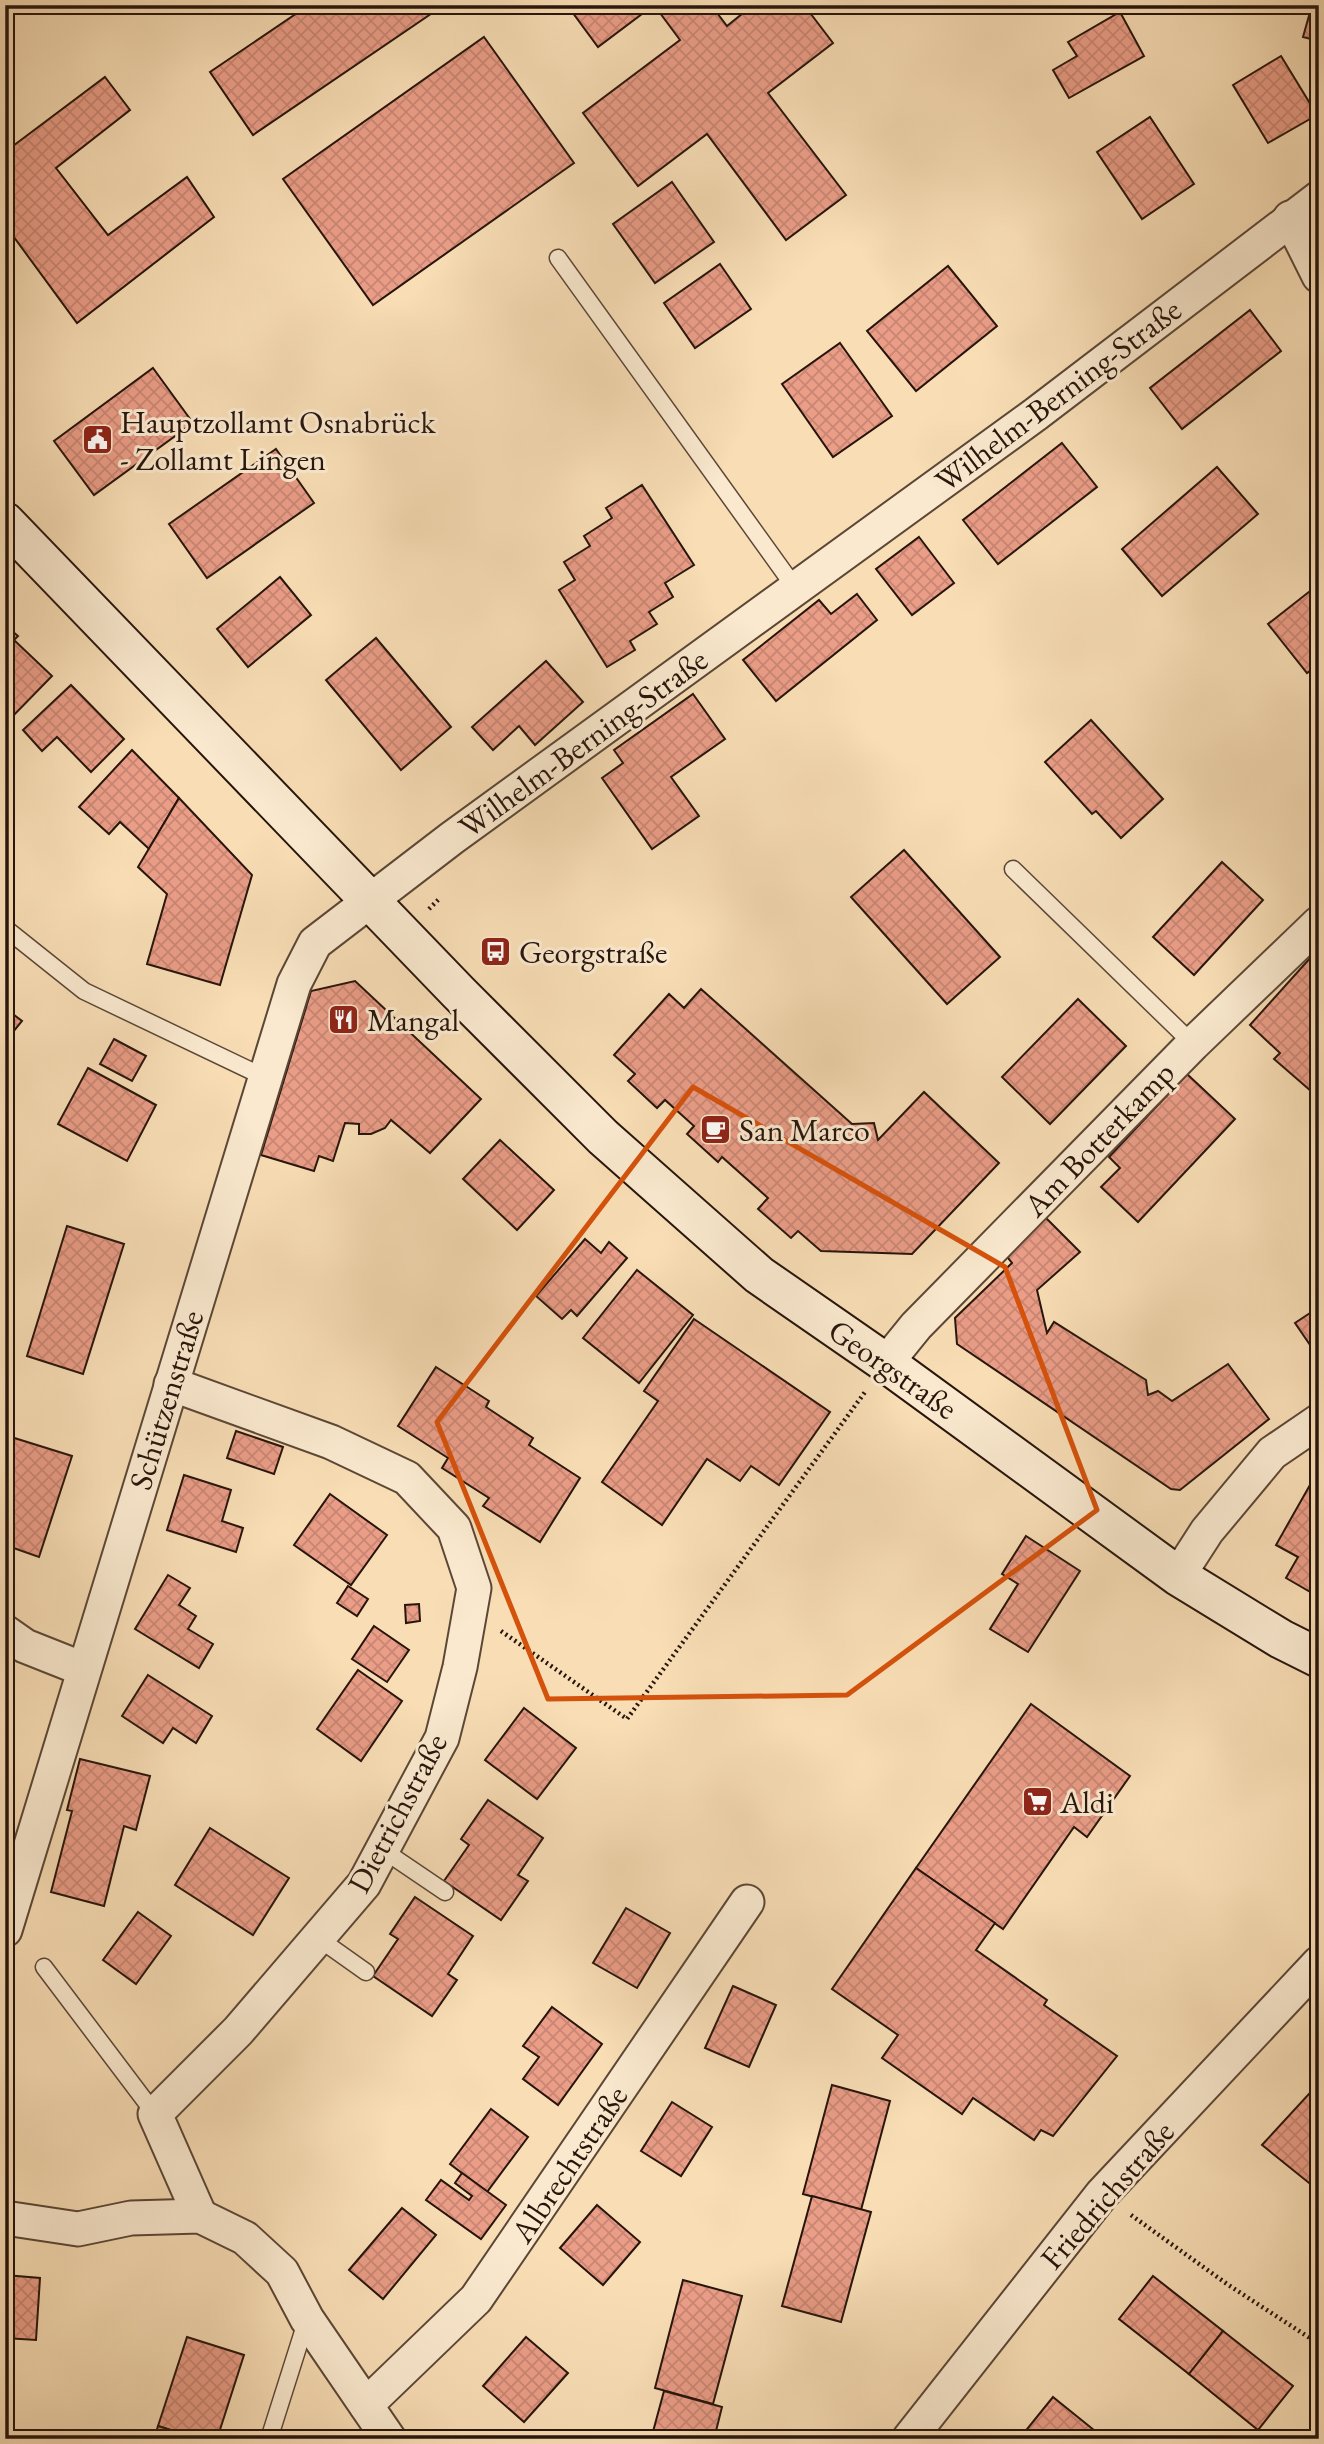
<svg xmlns="http://www.w3.org/2000/svg" width="1324" height="2444" viewBox="0 0 1324 2444" font-family="'EB Garamond',serif">
<defs>
<pattern id="building-cross-hatch" width="8" height="8" patternUnits="userSpaceOnUse" patternTransform="scale(1.75)"><rect width="8" height="8" fill="#ea9d87"/><path d="M0 0l8 8M0 8l8-8" fill="none" stroke="#c98673"/></pattern>
</defs>
<rect width="100%" height="100%" fill="#f8ddb5"/>
<filter id="stains"><feTurbulence type="fractalNoise" baseFrequency=".00286" numOctaves="4"/><feColorMatrix values="0 0 0 0 .2 0 0 0 0 .09 0 0 0 0 .02 0 0 0 .5 -.17"/></filter>
<radialGradient id="worn" r=".72"><stop offset=".6" stop-color="#630" stop-opacity="0"/><stop offset="1" stop-color="#630" stop-opacity=".3"/></radialGradient>
<g fill="url(#building-cross-hatch)" stroke="#27150c" stroke-width="2">
<polygon points="309,5 444,5 253,135 210,72"/>
<polygon points="567,5 711,5 727,26 753,5 804,5 833,43 768,93 846,195 786,240 707,134 638,186 583,113 680,40 654,5 598,47"/>
<polygon points="1312,5 1319,5 1319,41 1303,37"/>
<polygon points="1120,12 1144,56 1069,98 1053,70 1077,56 1068,42"/>
<polygon points="484,37 574,163 373,305 283,179"/>
<polygon points="1281,56 1317,115 1268,143 1233,85"/>
<polygon points="105,77 130,110 56,168 108,235 187,177 214,217 77,323 5,225 5,152"/>
<polygon points="1150,117 1194,184 1142,219 1097,152"/>
<polygon points="672,182 714,242 655,283 613,224"/>
<polygon points="720,264 751,309 695,348 664,303"/>
<polygon points="948,266 997,326 916,391 867,331"/>
<polygon points="1250,310 1281,351 1182,429 1150,388"/>
<polygon points="840,343 892,416 833,457 782,384"/>
<polygon points="153,368 193,423 94,495 54,441"/>
<polygon points="1062,443 1097,487 998,564 963,520"/>
<polygon points="276,449 314,503 207,578 169,524"/>
<polygon points="1217,467 1258,514 1162,596 1122,549"/>
<polygon points="642,485 694,565 665,583 673,597 649,612 657,624 630,641 635,650 607,667 559,590 575,580 564,562 590,546 584,536 612,518 606,508"/>
<polygon points="919,537 954,583 912,615 876,569"/>
<polygon points="280,577 311,615 248,667 217,629"/>
<polygon points="1319,584 1319,664 1307,673 1268,624"/>
<polygon points="857,594 877,620 776,701 743,660 819,600 831,614"/>
<polygon points="5,625 18,636 14,640 52,676 15,714 9,709 5,713"/>
<polygon points="376,638 451,727 401,770 326,680"/>
<polygon points="546,661 583,702 535,745 519,726 493,750 472,727"/>
<polygon points="71,685 124,739 91,772 57,737 42,751 23,730"/>
<polygon points="693,694 725,739 671,777 699,816 652,849 602,778 623,763 614,750"/>
<polygon points="1091,720 1163,799 1121,838 1096,811 1092,814 1045,762"/>
<polygon points="132,750 179,798 149,849 120,822 109,834 79,807"/>
<polygon points="179,798 252,875 220,985 147,964 167,894 138,867"/>
<polygon points="904,850 1000,957 947,1004 851,897"/>
<polygon points="1222,862 1263,900 1194,975 1153,937"/>
<polygon points="1312,956 1319,962 1319,1082 1311,1091 1274,1059 1280,1053 1250,1025"/>
<polygon points="355,981 481,1099 430,1153 391,1120 385,1128 371,1134 359,1134 359,1124 345,1123 333,1161 319,1156 314,1171 261,1155 311,991"/>
<polygon points="701,989 852,1124 874,1123 878,1140 924,1092 999,1163 912,1254 821,1251 798,1231 791,1238 758,1209 768,1198 722,1157 718,1162 687,1134 694,1126 665,1100 657,1108 628,1081 635,1074 614,1055 669,994 684,1008"/>
<polygon points="1078,999 1126,1046 1050,1124 1002,1077"/>
<polygon points="5,1008 22,1021 5,1042"/>
<polygon points="114,1039 146,1056 132,1081 100,1064"/>
<polygon points="88,1068 156,1105 127,1161 58,1124"/>
<polygon points="1187,1074 1235,1119 1138,1222 1101,1187 1120,1168 1109,1157"/>
<polygon points="500,1140 554,1190 517,1230 463,1179"/>
<polygon points="1043,1215 1080,1252 1037,1290 1047,1333 1054,1322 1146,1380 1148,1395 1158,1391 1172,1401 1228,1364 1269,1419 1180,1490 1171,1489 957,1344 955,1318 1012,1263 1004,1253"/>
<polygon points="67,1226 124,1244 83,1374 27,1356"/>
<polygon points="585,1239 601,1253 609,1242 627,1258 577,1316 571,1310 562,1319 536,1296"/>
<polygon points="637,1270 693,1315 639,1383 583,1338"/>
<polygon points="1319,1307 1319,1358 1295,1323"/>
<polygon points="694,1319 830,1412 779,1485 751,1466 740,1481 707,1459 662,1525 602,1482 658,1401 644,1391"/>
<polygon points="436,1367 489,1401 486,1407 533,1438 529,1445 580,1478 540,1542 483,1506 489,1498 442,1468 448,1458 398,1426"/>
<polygon points="236,1431 283,1447 274,1474 227,1458"/>
<polygon points="8,1436 72,1456 39,1557 5,1545 5,1445"/>
<polygon points="1319,1469 1319,1597 1286,1578 1298,1557 1276,1545"/>
<polygon points="184,1475 231,1490 222,1521 243,1528 236,1552 167,1530"/>
<polygon points="330,1494 387,1535 351,1585 294,1545"/>
<polygon points="1026,1536 1080,1571 1028,1652 990,1629 1018,1584 1002,1574"/>
<polygon points="168,1575 190,1588 179,1605 196,1616 188,1629 213,1644 199,1668 135,1629"/>
<polygon points="348,1586 368,1599 357,1616 337,1603"/>
<polygon points="419,1604 420,1621 406,1623 405,1605"/>
<polygon points="374,1626 409,1650 387,1682 352,1659"/>
<polygon points="358,1670 402,1701 361,1761 317,1729"/>
<polygon points="148,1675 212,1716 196,1743 173,1728 163,1743 122,1716"/>
<polygon points="1031,1704 1130,1776 1087,1837 1074,1827 1003,1929 916,1868"/>
<polygon points="524,1708 576,1748 537,1799 485,1760"/>
<polygon points="80,1759 150,1776 136,1830 124,1826 104,1906 51,1892 72,1811 67,1810"/>
<polygon points="488,1800 543,1838 518,1875 528,1881 501,1920 444,1881 469,1845 461,1839"/>
<polygon points="210,1828 289,1878 253,1935 175,1885"/>
<polygon points="916,1868 995,1923 976,1950 1047,2000 1044,2005 1117,2056 1053,2136 1041,2130 1034,2140 973,2098 962,2114 882,2058 898,2035 832,1989"/>
<polygon points="415,1897 473,1936 448,1974 457,1980 432,2016 373,1976 398,1939 390,1934"/>
<polygon points="626,1908 670,1933 637,1988 593,1963"/>
<polygon points="138,1912 171,1936 136,1984 103,1960"/>
<polygon points="733,1986 776,2005 749,2067 705,2048"/>
<polygon points="552,2007 602,2044 558,2105 523,2079 539,2057 523,2046"/>
<polygon points="1319,2083 1319,2191 1262,2145"/>
<polygon points="832,2085 890,2101 861,2210 803,2194"/>
<polygon points="672,2102 712,2127 681,2176 641,2151"/>
<polygon points="491,2109 528,2137 487,2192 450,2164"/>
<polygon points="462,2173 506,2205 481,2239 426,2200 441,2180 469,2200 472,2196 455,2183"/>
<polygon points="812,2196 871,2212 841,2322 782,2306"/>
<polygon points="597,2205 640,2242 603,2285 560,2248"/>
<polygon points="402,2208 436,2235 383,2299 349,2270"/>
<polygon points="5,2275 40,2278 36,2340 5,2338"/>
<polygon points="1153,2276 1223,2331 1189,2374 1119,2319"/>
<polygon points="683,2280 742,2296 713,2404 655,2388"/>
<polygon points="1223,2331 1293,2386 1258,2430 1189,2374"/>
<polygon points="187,2337 244,2355 217,2439 199,2439 158,2426"/>
<polygon points="526,2337 568,2373 524,2422 483,2386"/>
<polygon points="664,2391 722,2407 714,2439 651,2439"/>
<polygon points="1053,2397 1105,2439 1019,2439"/>
<polygon points="158,2426 199,2439 154,2439"/>
</g>
<g fill="none" stroke-linecap="round" stroke-linejoin="round">
<defs>
<g id="lane">
<polyline points="558,258 796,589"/>
<polyline points="1013,869 1193,1044"/>
<polyline points="5,928 84,991 266,1078"/>
<polyline points="383,1850 445,1892"/>
<polyline points="318,1938 366,1972"/>
<polyline points="44,1967 155,2114"/>
<polyline points="269,2439 307,2319"/>
</g>
<g id="street">
<polyline points="1290,218 1319,276"/>
<polyline points="886,1363 916,1326 1193,1044 1319,923"/>
<polyline points="171,1384 331,1442 407,1478 454,1528 474,1588 460,1667 442,1738 364,1884 238,2031 155,2114 200,2216"/>
<polyline points="1178,1576 1207,1531 1272,1453 1319,1421"/>
<polyline points="5,1632 25,1646 83,1669"/>
<polyline points="5,1930 294,984 315,943 452,838 1036,414 1319,198"/>
<polyline points="5,2218 78,2229 131,2218 200,2216 245,2238 282,2272 307,2319 389,2439"/>
<polyline points="366,2405 476,2299 747,1902"/>
<polyline points="909,2439 1102,2194 1319,1963"/>
</g>
<polyline id="secondary" points="5,522 459,993 603,1137 759,1275 886,1363 1178,1576 1281,1639 1319,1658"/>
</defs>
<use href="#lane" stroke="#5b4736" stroke-width="19"/>
<use href="#street" stroke="#5b4736" stroke-width="37"/>
<use href="#secondary" stroke="#27150c" stroke-width="42"/>
<g stroke="#27150c" stroke-width="4.5" stroke-dasharray="2 3.5" stroke-linecap="butt">
<polyline points="429,909 439,899"/>
<polyline points="501,1631 627,1719 865,1392"/>
<polyline points="1131,2215 1227,2284 1319,2344"/>
</g>
<use href="#lane" stroke="#fae9cf" stroke-width="16"/>
<use href="#street" stroke="#fae9cf" stroke-width="33"/>
<use href="#secondary" stroke="#fae9cf" stroke-width="38"/>
</g>
<path fill="none" stroke="#d5520c" stroke-width="5" stroke-linejoin="round" d="M693,1087L1005,1267L1097,1510L847,1695L548,1699L437,1422Z"/>
<defs>
<symbol id="civic-square" viewBox="-11 -11 22 22"><rect x="-9" y="-9" width="18" height="18" rx="4" fill="#8f2418" stroke="#fae9cf"/><path d="M-.6-6.5H3V-4.5H.6V-3L4-1V1h2V6H-6V1h2V-1L-.6-3ZM-1.2 2.5V6h2.4V2.5Z" fill="#fff"/></symbol>
<symbol id="bus-square" viewBox="-11 -11 22 22"><rect x="-9" y="-9" width="18" height="18" rx="4" fill="#8f2418" stroke="#fae9cf"/><path d="M-5-6H5V4H4V6H2V4H-2V6H-4V4H-5ZM-3.5-4V0h7V-4ZM-3.5 1.2v1.5H-2V1.2ZM2 1.2v1.5H3.5V1.2Z" fill="#fff"/></symbol>
<symbol id="restaurant-square" viewBox="-11 -11 22 22"><rect x="-9" y="-9" width="18" height="18" rx="4" fill="#8f2418" stroke="#fae9cf"/><path d="M-5-6h1v4h1v-4h1v4h1v-4h1v5L-1.5 .5V6h-2V.5L-5-1ZM5-6V6H3V1.5H1.5Q1.5-4 5-6Z" fill="#fff"/></symbol>
<symbol id="cafe-square" viewBox="-11 -11 22 22"><rect x="-9" y="-9" width="18" height="18" rx="4" fill="#8f2418" stroke="#fae9cf"/><path d="M-5.5-4.5H6V0H3Q3 3.5 0 3.5H-2.5Q-5.5 3.5-5.5 0ZM3-3.2v2h1.7v-2ZM-6 4.5H4V6H-6Z" fill="#fff"/></symbol>
<symbol id="supermarket-square" viewBox="-11 -11 22 22"><rect x="-9" y="-9" width="18" height="18" rx="4" fill="#8f2418" stroke="#fae9cf"/><path d="M-6-5.5h2.5l.6 2H6L4.5 2H-2.5L-4.4-4H-6ZM-1.5 3.2a1.3 1.3 0 1 0 .1 0ZM3 3.2a1.3 1.3 0 1 0 .1 0Z" fill="#fff"/></symbol>
</defs>
<g fill-rule="evenodd">
<use href="#civic-square" x="80" y="422" width="35" height="35"/>
<use href="#bus-square" x="478" y="934" width="35" height="35"/>
<use href="#restaurant-square" x="326" y="1002" width="35" height="35"/>
<use href="#cafe-square" x="698" y="1112" width="35" height="35"/>
<use href="#supermarket-square" x="1020" y="1784" width="35" height="35"/>
</g>
<g text-anchor="middle" stroke-width="6" stroke-linejoin="round" paint-order="stroke">
<g font-size="32" fill="#27150c" stroke="#fae9cf">
<text transform="translate(1058 395) rotate(-37)" y="11">Wilhelm-Berning-Straße</text>
<text transform="translate(583 743) rotate(-36)" y="11">Wilhelm-Berning-Straße</text>
<text transform="translate(1099 1139) rotate(-46)" y="11">Am Botterkamp</text>
<text transform="translate(893 1369) rotate(35)" y="11">Georgstraße</text>
<text transform="translate(166 1400) rotate(-73)" y="11">Schützenstraße</text>
<text transform="translate(397 1813) rotate(-62)" y="11">Dietrichstraße</text>
<text transform="translate(569 2164) rotate(-56)" y="11">Albrechtstraße</text>
<text transform="translate(1107 2195) rotate(-49)" y="11">Friedrichstraße</text>
</g>
<g font-size="32" fill="#27150c" stroke="#fae9cf" text-anchor="start">
<text x="120" y="433">Hauptzollamt Osnabrück<tspan x="120" dy="37">- Zollamt Lingen</tspan></text>
<text x="519" y="963">Georgstraße</text>
<text x="367" y="1031">Mangal</text>
<text x="739" y="1141">San Marco</text>
<text x="1060" y="1813">Aldi</text>
</g>
</g>
<rect width="1324" height="2444" fill="none" stroke="#f8ddb5" stroke-width="28"/>
<rect x="7" y="7" width="1310" height="2430" fill="none" stroke="#27150c" stroke-width="3.5"/>
<rect x="14" y="14" width="1296" height="2416" fill="none" stroke="#27150c" stroke-width="2"/>
<rect width="100%" height="100%" filter="url(#stains)"/>
<rect width="100%" height="100%" fill="url(#worn)"/>
</svg>
